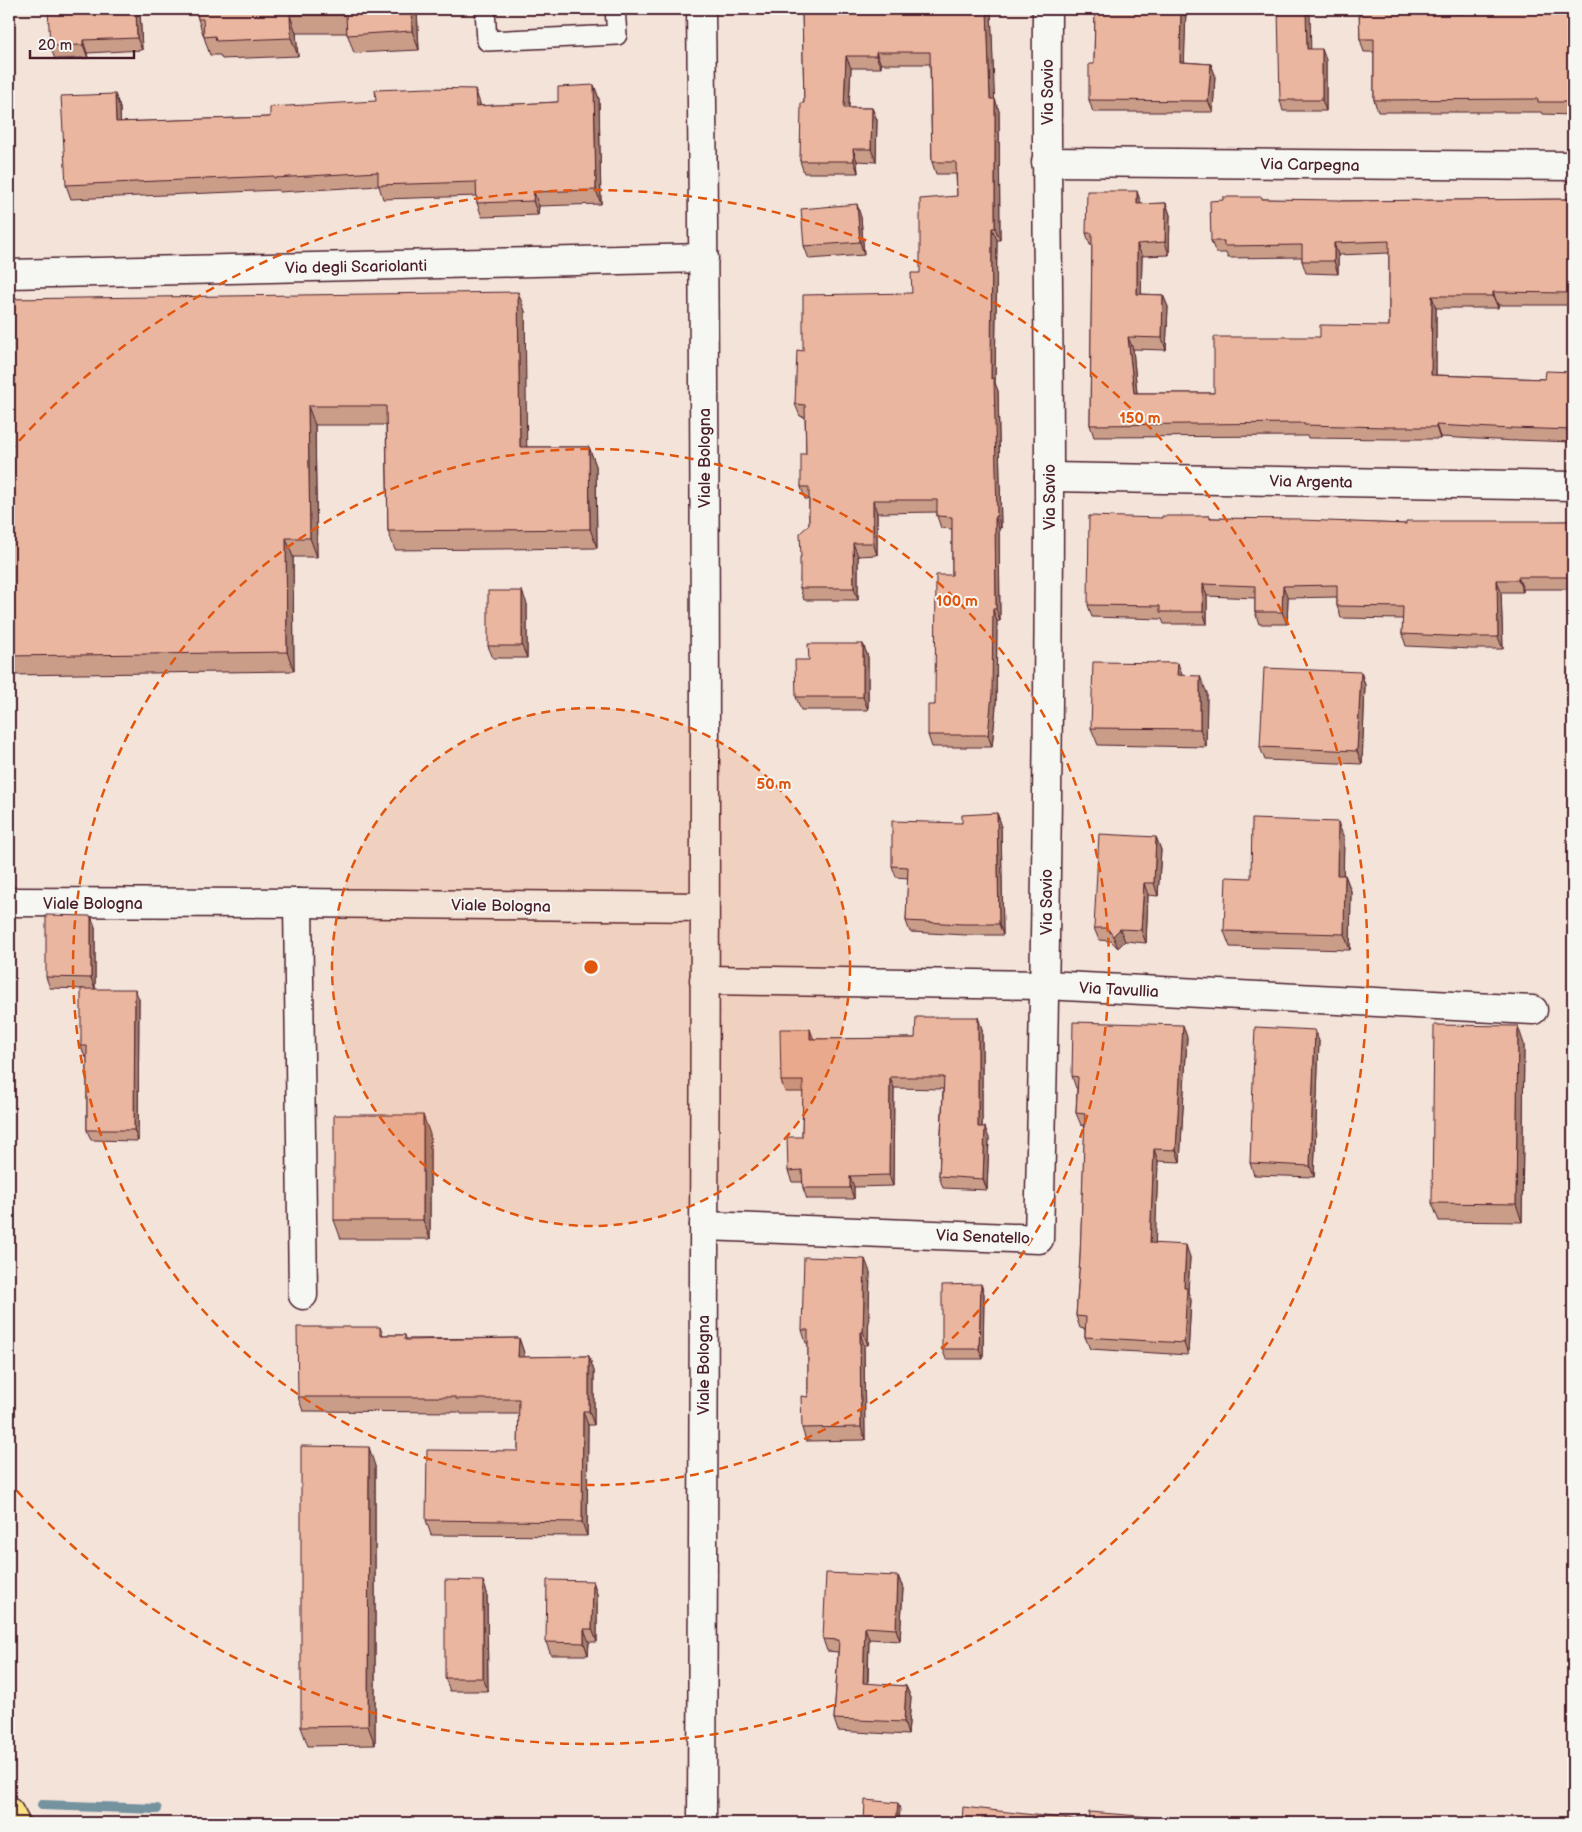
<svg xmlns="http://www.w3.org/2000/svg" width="1582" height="1832" viewBox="0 0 1582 1832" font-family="'Balsamiq Sans',sans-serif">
<rect width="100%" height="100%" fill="#f3e3d9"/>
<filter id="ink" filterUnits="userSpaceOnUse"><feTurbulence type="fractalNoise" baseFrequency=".02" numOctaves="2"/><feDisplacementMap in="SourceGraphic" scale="10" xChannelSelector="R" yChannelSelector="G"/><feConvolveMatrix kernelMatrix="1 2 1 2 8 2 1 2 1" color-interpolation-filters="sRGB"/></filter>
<g filter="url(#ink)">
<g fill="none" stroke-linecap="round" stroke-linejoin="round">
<polyline stroke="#74929f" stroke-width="10" points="42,1805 157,1809"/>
<defs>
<polyline id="lane" points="485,9 487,41 617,35 615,9"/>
<g id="street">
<polyline points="1046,162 1573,166"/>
<polyline points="9,274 704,258"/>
<polyline points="1049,477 1573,486"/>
<polyline points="9,902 298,903 704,907"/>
<polyline points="298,903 303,1295"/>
<polyline points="704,980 1045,985 1533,1010"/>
<path d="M704,1226L1039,1239C1045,985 1049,732 1049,478C1049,322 1046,165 1047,9"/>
</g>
<path id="secondary" d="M701,9C708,614 704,1218 702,1823"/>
<polyline id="highway" points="9,1812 15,1823"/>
</defs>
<use href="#lane" stroke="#4a1f2b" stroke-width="22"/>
<use href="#street" stroke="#4a1f2b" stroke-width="31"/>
<use href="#secondary" stroke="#4a1f2b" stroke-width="31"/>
<use href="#highway" stroke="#4a1f2b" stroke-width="31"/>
<use href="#lane" stroke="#f6f6f2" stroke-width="19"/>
<use href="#street" stroke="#f6f6f2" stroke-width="28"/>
<use href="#secondary" stroke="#f6f6f2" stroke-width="28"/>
<use href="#highway" stroke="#f8e281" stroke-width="28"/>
</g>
<g fill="#ca9d89" stroke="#4a1f2b">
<polygon points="140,9 142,50 87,53 88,58 55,59 50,46"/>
<polygon points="197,9 417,9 419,50 354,53 347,33 296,33 298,56 222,59 220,55 210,55 198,19"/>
<polygon points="802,9 991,9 994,99 999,111 1000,240 997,240 995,383 998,391 1001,528 999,528 1000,621 997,621 996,706 992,747 932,747 928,735 935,705 952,575 952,529 941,528 937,516 937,512 877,513 877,555 858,556 858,600 804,600 800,588 801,557 809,525 809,499 805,499 801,487 806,454 805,417 800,416 795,404 803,351 912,293 920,273 957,196 956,174 936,174 932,162 930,64 881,64 881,68 851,68 849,108 872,108 877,120 876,162 857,161 858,173 804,173 800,161 804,103"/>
<polygon points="1095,9 1186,9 1184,62 1211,64 1215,75 1213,112 1093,112 1089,100 1094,64"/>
<polygon points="1359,9 1412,9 1412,11 1463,14 1573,9 1573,115 1542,114 1541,112 1378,112 1374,100 1374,52 1364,52 1360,39"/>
<polygon points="1311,49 1326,60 1326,111 1283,111 1280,100"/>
<polygon points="594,85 599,99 601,204 539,206 538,215 482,217 477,203 477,196 383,199 379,186 279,192 279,190 71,199 66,185 115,94 120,108 120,122 270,117 480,103 480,106 558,102"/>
<polygon points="1263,199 1340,201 1573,199 1573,305 1498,305 1498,308 1436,308 1436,375 1545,379 1573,372 1573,442 1516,440 1515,441 1440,437 1440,439 1392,439 1308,438 1307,436 1094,437 1090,425 1092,245 1090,245 1086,233 1141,204 1166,203 1170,215 1169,255 1142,256 1141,294 1163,295 1168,307 1166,350 1133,349 1137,393 1214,393 1320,337 1389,326 1389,253 1338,255 1338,274 1306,273 1302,261 1302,257 1228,258 1226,253 1216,253 1211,241"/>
<polygon points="861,217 864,255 809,259 804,246"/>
<polygon points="9,299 525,311 526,447 589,447 596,466 597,548 395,550 388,531 386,425 315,425 317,557 293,557 294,671 9,675"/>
<polygon points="1210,516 1211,518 1406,524 1573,521 1573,589 1523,589 1523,592 1501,592 1503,649 1472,649 1406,646 1402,634 1403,619 1341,618 1337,606 1337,597 1288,598 1287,624 1259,624 1255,612 1255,598 1207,596 1207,624 1164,624 1162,619 1092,617 1088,605 1162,518"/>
<polygon points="527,604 527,658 493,658 488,646"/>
<polygon points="863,644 868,657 868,710 801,710 796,697 809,660"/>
<polygon points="1361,672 1365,685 1362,764 1265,760 1260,747"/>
<polygon points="1182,675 1207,693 1206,747 1098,745 1091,728"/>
<polygon points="997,813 1001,824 1003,935 966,935 910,932 906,921 908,878 896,877 892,866 962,823"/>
<polygon points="1156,837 1161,850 1158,896 1148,895 1146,943 1125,941 1118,948 1111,941 1099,940 1094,928"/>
<polygon points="1344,838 1343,875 1345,875 1351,891 1350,950 1230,947 1224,931 1251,878"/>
<polygon points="91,916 95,927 95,989 139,999 138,1141 91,1140 87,1130 87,1057 85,1057 81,1046 84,989 50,988 46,977"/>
<polygon points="982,1029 982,1127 989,1138 987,1190 943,1188 939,1176 943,1089 894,1088 893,1186 854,1187 854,1199 807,1199 803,1188 803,1182 792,1182 788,1171 802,1137 803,1092 785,1092 781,1081 813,1039 915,1038"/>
<polygon points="1187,1037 1180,1162 1158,1161 1155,1243 1190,1257 1188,1292 1191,1300 1188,1355 1090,1349 1085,1337 1085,1329 1080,1328 1076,1316 1080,1258 1085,1126 1081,1125 1076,1113 1077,1088 1076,1088 1072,1076"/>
<polygon points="1319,1041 1314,1177 1254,1175 1250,1163"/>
<polygon points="1524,1044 1522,1222 1439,1221 1432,1203"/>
<polygon points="430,1134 430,1239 341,1239 334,1220"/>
<polygon points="870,1272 868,1345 864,1345 865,1440 806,1441 802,1428 808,1397 808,1343 806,1343 802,1330"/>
<polygon points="981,1284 984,1294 983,1359 946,1359 942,1349"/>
<polygon points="380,1327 383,1335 405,1335 406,1339 519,1338 524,1353 524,1357 589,1356 594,1371 594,1425 588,1425 587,1536 431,1535 426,1520 518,1451 519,1414 461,1414 460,1412 303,1411 298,1397"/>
<polygon points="375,1466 375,1745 308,1746 301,1727"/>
<polygon points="898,1576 903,1588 900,1641 869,1639 868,1684 906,1686 911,1698 908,1735 838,1731 834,1719 838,1652 827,1651 823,1639"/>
<polygon points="483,1581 487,1593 488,1691 450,1691 445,1678"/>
<polygon points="593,1581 597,1594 597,1642 589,1642 588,1655 551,1655 546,1642"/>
</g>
<g fill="#a47f6f" stroke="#4a1f2b">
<polygon points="136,9 140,9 142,50 137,38"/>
<polygon points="411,9 417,9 419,50 412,31"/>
<polygon points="987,9 991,9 995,111 990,99"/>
<polygon points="1181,9 1186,9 1184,73 1180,62"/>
<polygon points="1306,9 1310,9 1311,60 1307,49"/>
<polygon points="290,15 296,33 298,56 291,38"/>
<polygon points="83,40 87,53 88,58 83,45"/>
<polygon points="1322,49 1326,60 1326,111 1322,100"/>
<polygon points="876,52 881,64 881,68 876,56"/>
<polygon points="846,56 851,68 848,120 844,108"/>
<polygon points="1211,64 1215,75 1213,112 1208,101"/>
<polygon points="594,85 599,99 601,204 596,190"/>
<polygon points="475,89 480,103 481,120 476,106"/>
<polygon points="115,94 120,108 121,136 116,122"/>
<polygon points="995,99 999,111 1000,240 995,228"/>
<polygon points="872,108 877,120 876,162 871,149"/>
<polygon points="853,149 857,161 858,173 854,161"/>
<polygon points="1137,191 1141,203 1141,216 1137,204"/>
<polygon points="534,192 539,206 538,215 533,201"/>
<polygon points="1166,203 1170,215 1169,255 1165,242"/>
<polygon points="857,204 861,217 864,255 860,242"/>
<polygon points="992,228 997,240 995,383 998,391 1001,528 997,516 991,379"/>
<polygon points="1334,243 1338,255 1338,274 1334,261"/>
<polygon points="1137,244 1142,256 1141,306 1137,294"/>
<polygon points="1570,278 1573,287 1573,302 1570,293"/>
<polygon points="518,292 525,311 527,466 520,447"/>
<polygon points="1493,292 1498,305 1498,308 1493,296"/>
<polygon points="1163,295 1168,307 1166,350 1162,338"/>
<polygon points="1432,296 1436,308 1436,387 1431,375"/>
<polygon points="1128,337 1133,349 1138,405 1134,393"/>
<polygon points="308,406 315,425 317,557 310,538"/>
<polygon points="1436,425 1440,437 1440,439 1436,427"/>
<polygon points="589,447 596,466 597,548 590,529"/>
<polygon points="873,500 877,513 877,555 873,543"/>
<polygon points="995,516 999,528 1000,621 996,609"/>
<polygon points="286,538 293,557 294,671 287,652"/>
<polygon points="853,543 858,556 858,600 854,588"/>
<polygon points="1518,577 1523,589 1523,592 1518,580"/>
<polygon points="1497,580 1501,592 1503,649 1498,637"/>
<polygon points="1203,584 1207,596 1207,624 1203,612"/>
<polygon points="1283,586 1288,598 1287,624 1282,612"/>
<polygon points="522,591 527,604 527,658 522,646"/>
<polygon points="993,609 997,621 996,706 992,747 988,735"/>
<polygon points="863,644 868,657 868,710 863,697"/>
<polygon points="1178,663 1184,681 1177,675"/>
<polygon points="1361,672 1365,685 1362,764 1357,751"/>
<polygon points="1200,676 1207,693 1206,747 1200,729"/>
<polygon points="997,813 1001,824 1003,935 999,924"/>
<polygon points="1338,822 1344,838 1343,891 1337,875"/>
<polygon points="1156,837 1161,850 1158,896 1154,883"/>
<polygon points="1345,875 1351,891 1350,950 1344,934"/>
<polygon points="1144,883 1148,895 1146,943 1141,930"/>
<polygon points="91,916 95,927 95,989 91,978"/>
<polygon points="1120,929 1125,941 1118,948 1113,936"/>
<polygon points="135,989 139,999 138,1141 134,1130"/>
<polygon points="978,1017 982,1029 982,1138 978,1127"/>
<polygon points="1183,1025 1187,1037 1180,1162 1176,1150"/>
<polygon points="1518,1026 1524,1044 1522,1222 1516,1204"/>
<polygon points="810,1029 814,1040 810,1039"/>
<polygon points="1315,1030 1319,1041 1314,1177 1310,1166"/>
<polygon points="890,1077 894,1088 893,1186 889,1175"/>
<polygon points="423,1115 430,1134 430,1239 423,1220"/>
<polygon points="985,1127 989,1138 987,1190 983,1179"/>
<polygon points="1154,1149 1158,1161 1155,1255 1150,1243"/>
<polygon points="850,1176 854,1187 854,1199 850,1188"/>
<polygon points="1186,1245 1190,1257 1188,1292 1191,1300 1188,1355 1184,1343 1184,1288"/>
<polygon points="865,1259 870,1272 868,1345 863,1332"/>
<polygon points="981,1284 984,1294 983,1359 979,1349"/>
<polygon points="860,1332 864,1345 865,1440 861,1427"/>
<polygon points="519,1338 524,1353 523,1371 518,1357"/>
<polygon points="589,1356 594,1371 594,1425 589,1411"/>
<polygon points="583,1411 588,1425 587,1536 582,1522"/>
<polygon points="369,1447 375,1466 375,1745 368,1726"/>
<polygon points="898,1576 903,1588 900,1641 896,1629"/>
<polygon points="483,1581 487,1593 488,1691 483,1678"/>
<polygon points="593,1581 597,1594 597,1642 592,1629"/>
<polygon points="865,1627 869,1639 867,1696 863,1683"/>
<polygon points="584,1629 589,1642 588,1655 584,1643"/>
<polygon points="906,1686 911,1698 908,1735 904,1722"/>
<polygon points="898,1803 900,1809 899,1823 896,1823"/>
</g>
<g fill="#ebb69f" stroke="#4a1f2b">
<polygon points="48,9 136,9 137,38 83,40 83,45 50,46"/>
<polygon points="197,9 411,9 412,31 347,35 346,15 290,15 291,38 216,41 215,36 204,37 203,19 198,19"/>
<polygon points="802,9 987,9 990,99 995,99 995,228 992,228 991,379 994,378 997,516 995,516 996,609 993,609 992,694 988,735 928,735 928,705 935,705 936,575 952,575 952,517 937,516 937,500 873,500 873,543 853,543 854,588 800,588 800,557 801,557 800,533 809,525 809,487 801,487 801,454 806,454 805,405 795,404 797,350 803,351 803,295 912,293 911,273 920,273 920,199 957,196 956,162 932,162 930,52 876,52 876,56 846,56 844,108 872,108 871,149 853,149 854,161 800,161 801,103 804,103"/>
<polygon points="1095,9 1181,9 1180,62 1211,64 1208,101 1089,100 1089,64 1094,64"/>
<polygon points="1278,9 1306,9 1307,49 1322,49 1322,100 1280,100"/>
<polygon points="1359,9 1411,9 1411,10 1463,14 1463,9 1573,9 1573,102 1538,102 1538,99 1374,100 1374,39 1360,39"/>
<polygon points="594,85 596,190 534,192 533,201 477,203 476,182 378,185 378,172 274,178 274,176 66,185 61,96 115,94 116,122 270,117 270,107 376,101 375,90 429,88 475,89 476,106 558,102 558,87"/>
<polygon points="1087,191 1137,191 1137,204 1166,203 1165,242 1137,244 1137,294 1163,295 1162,338 1128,337 1134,393 1214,393 1214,337 1320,337 1320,325 1389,326 1389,241 1334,243 1334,261 1302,261 1302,245 1224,246 1224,241 1211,241 1210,201 1223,200 1223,197 1262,197 1262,199 1340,200 1340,201 1573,199 1573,278 1570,278 1570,293 1493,292 1493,296 1432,296 1431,375 1545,379 1546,371 1573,372 1573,430 1511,428 1511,429 1436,425 1436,427 1387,427 1304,425 1304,423 1090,425 1092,233 1086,233"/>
<polygon points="857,204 860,242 804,246 801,209"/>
<polygon points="518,292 520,447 589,447 590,529 388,531 386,406 308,406 310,538 286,538 287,652 9,656 9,299"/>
<polygon points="1089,516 1162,518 1162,516 1210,516 1210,518 1301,519 1301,520 1406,524 1406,521 1573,521 1573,577 1518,577 1518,580 1497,580 1498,637 1468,637 1402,634 1403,607 1337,606 1337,585 1283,586 1282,612 1255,612 1255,586 1203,584 1203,612 1160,612 1160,606 1088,605"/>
<rect x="488" y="591" width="34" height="55"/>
<polygon points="808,644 863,644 863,697 796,697 795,660 809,660"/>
<polygon points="1093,662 1178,663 1177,675 1200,676 1200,729 1091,728"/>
<polygon points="1264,668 1361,672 1357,751 1260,747"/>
<polygon points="997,813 999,924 962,924 906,921 908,867 892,866 892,821 962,823 962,815"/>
<polygon points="1252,819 1338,822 1337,875 1345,875 1344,934 1224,931 1226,877 1251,878"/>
<polygon points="1099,834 1156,837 1154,883 1144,883 1141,930 1120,929 1113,936 1107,928 1094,928"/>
<polygon points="46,915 91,916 91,978 46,977"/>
<polygon points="81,989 135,989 134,1130 87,1130 87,1046 81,1046"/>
<polygon points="916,1017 978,1017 978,1127 985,1127 983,1179 939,1176 944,1077 890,1077 889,1175 850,1176 850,1188 803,1188 802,1170 788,1171 787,1137 802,1137 803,1081 781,1081 780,1029 810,1029 810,1039 915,1038"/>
<polygon points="1073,1022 1183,1025 1176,1150 1154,1149 1150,1243 1186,1245 1184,1288 1187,1288 1184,1343 1085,1337 1086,1317 1076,1316 1080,1258 1085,1114 1076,1113 1078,1077 1072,1076"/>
<polygon points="1434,1025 1518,1026 1516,1204 1432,1203"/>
<polygon points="1255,1027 1315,1030 1310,1166 1250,1163"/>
<rect x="334" y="1115" width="89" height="105"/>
<polygon points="804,1257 865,1259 863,1332 860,1332 861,1427 802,1428 801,1396 808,1397 808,1330 802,1330"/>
<polygon points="981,1284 979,1349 942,1349 942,1285"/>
<polygon points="297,1327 380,1327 380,1335 405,1335 405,1340 519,1338 518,1357 589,1356 589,1411 583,1411 582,1522 426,1520 427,1450 518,1451 519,1399 456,1399 456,1397 298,1397"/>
<polygon points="301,1446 369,1447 368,1726 301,1727"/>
<polygon points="826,1573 898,1576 896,1629 865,1627 863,1683 906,1686 904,1722 834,1719 839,1640 823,1639"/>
<polygon points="445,1580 483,1581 483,1678 445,1678"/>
<polygon points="547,1580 593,1581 592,1629 584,1629 584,1643 546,1642"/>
<polygon points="865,1800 898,1803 896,1823 864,1823"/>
<polygon points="963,1807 1088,1821 1089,1812 1176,1819 1176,1823 962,1823"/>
</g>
</g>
<circle cx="591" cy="967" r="259" fill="#e0560e" fill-opacity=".12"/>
<g fill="none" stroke="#e0560e" stroke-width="2.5" stroke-dasharray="9 6">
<circle cx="591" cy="967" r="259"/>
<circle cx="591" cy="967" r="518"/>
<path d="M9 452A777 777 0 1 1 9 1482"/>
</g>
<g text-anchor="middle" stroke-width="4" stroke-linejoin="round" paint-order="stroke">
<g font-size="16" fill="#4a1f2b" stroke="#f6f6f2">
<text transform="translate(1047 92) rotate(-90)" y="6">Via Savio</text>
<text transform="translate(1310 164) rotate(1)" y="6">Via Carpegna</text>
<text transform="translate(356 266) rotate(-1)" y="6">Via degli Scariolanti</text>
<text transform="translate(704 458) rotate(-90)" y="6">Viale Bologna</text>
<text transform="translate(1311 481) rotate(1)" y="6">Via Argenta</text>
<text transform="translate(1049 497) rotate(-90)" y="6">Via Savio</text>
<text transform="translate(1046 902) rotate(-90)" y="6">Via Savio</text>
<text x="93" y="909">Viale Bologna</text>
<text transform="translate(501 905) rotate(1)" y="6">Viale Bologna</text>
<text transform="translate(1119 989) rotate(3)" y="6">Via Tavullia</text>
<text transform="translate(983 1236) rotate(2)" y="6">Via Senatello</text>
<text transform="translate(703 1365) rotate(-90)" y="6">Viale Bologna</text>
</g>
</g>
<circle cx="591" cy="967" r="8" fill="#e0560e" stroke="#f6f6f2" stroke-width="2.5"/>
<g font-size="15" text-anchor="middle" font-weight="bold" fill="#e0560e" stroke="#f6f6f2" stroke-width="4" stroke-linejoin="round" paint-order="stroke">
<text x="1140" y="423">150 m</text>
<text x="957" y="606">100 m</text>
<text x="774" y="789">50 m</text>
</g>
<rect width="1582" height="1832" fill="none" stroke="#f6f6f2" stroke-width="30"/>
<rect x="15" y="15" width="1552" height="1802" fill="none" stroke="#4a1f2b" stroke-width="2" filter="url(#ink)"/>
<path d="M30 50v8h104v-8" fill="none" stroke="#4a1f2b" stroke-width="2.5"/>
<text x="38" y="50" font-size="15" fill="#4a1f2b" stroke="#f6f6f2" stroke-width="4" paint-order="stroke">20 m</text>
</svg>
